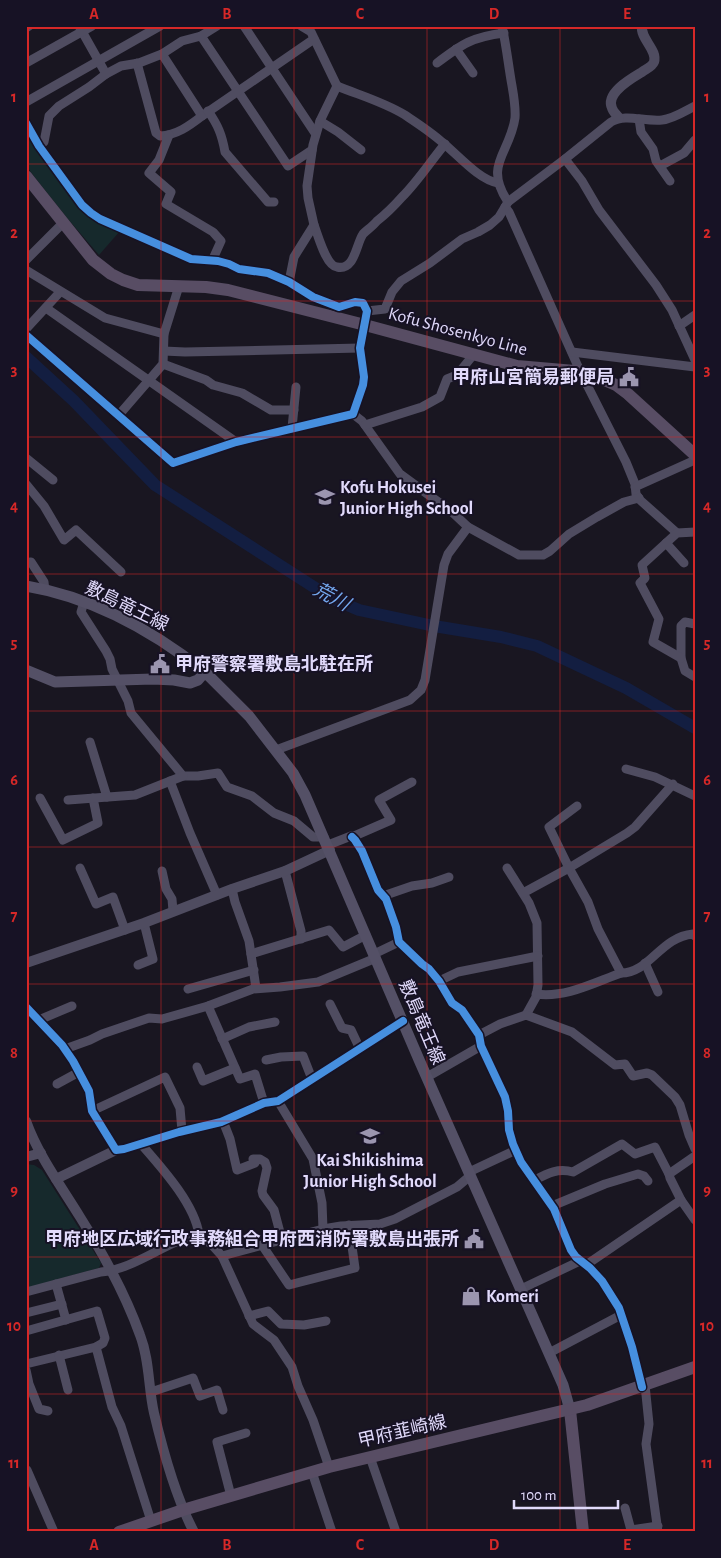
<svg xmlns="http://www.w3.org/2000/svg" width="721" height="1558" viewBox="0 0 721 1558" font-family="'Alegreya Sans','Noto Sans JP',sans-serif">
<rect width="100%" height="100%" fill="#191621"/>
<g fill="#16292c">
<polygon points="26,133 80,208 88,216 120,231 99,255 68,219 26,166"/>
<polygon points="26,1164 34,1165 42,1170 101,1263 99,1268 26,1288"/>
</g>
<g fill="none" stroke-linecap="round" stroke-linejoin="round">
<polyline stroke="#131e41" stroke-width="12" points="26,357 74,401 155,485 331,598 359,610 434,626 501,637 537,646 626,688 695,728"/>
<g stroke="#4f4c60" stroke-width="9">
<polyline points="79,26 106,74"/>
<polyline points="244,26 315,133"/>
<path d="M502,26C506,44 508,62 511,80C513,92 516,106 515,118C510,154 483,164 508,202"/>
<polyline points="26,28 29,26"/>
<polyline points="201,36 288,166 312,150"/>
<polyline points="456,49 473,73"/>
<polyline points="162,54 202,116 314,39"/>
<polyline points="26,63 92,26"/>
<path d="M137,63L156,133L160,136C177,135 189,126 202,116"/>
<path d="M437,63C462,44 472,37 504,33"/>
<path d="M337,86C359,95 384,102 405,115C417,123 431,132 442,142C458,155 479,180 498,183"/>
<polyline points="26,102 160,26"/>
<path d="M208,111C218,125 222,135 225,152L268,202H274"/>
<polyline points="639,119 641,132 653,149 656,161 670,181"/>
<polyline points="320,121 338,132 361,150"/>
<polyline points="26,123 39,146 82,205 91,213 100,219 191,259 218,261 229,264 239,269 268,273 289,282 313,297 339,307 355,302 363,303 367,311 360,348 364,377 363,385 353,414 236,442 173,463 26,335"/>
<polyline points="169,135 159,160 149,173 171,192 166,204 213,232 221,241 212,261"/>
<polyline points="39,146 44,142 49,116 59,106 89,87 106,74 121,66 139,63 162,54 182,41 201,36 217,26"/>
<polyline points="565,159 582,181 599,210 656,285 672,310 695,360"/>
<polyline points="660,166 684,153 695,140"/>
<polyline points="505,207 509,212 580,371 626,462 635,484 636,494 640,500 677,533"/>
<path d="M314,225C318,235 326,266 337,267C355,271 356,244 363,234C367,230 373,226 377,221C386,214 394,206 402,197C418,181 430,162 445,144"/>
<polyline points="26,260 63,223"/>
<polyline points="26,270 105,318 164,334"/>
<polyline points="289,282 294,257 314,225 308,198 307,186 313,145 320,121 337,86 311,32 301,26"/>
<polyline points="46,308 236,442"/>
<path d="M367,311L385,309L392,292L401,281L430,263L462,239L478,232L490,225L499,217L508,202L565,159L611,122C626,113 644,122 662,120C673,119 685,111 695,106"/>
<polyline points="679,326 695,315"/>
<polyline points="26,329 60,292"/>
<polyline points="164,351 185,352 360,348"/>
<polyline points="572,352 695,367"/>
<polyline points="163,364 206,380 213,385 242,393 271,410 294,410"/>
<polyline points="353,414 362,421 400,474 452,512 468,527 519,555 543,555 550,551 569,534 597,517 624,502 639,498"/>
<polyline points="118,416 163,364 164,334 179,286"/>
<polyline points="365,425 422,407 440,397 447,379 457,375 474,354"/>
<polyline points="292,428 296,387"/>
<polyline points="26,458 53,480"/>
<polyline points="26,484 44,506 64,540 76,530 121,572"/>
<polyline points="635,487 695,460"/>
<polyline points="666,543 684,563"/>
<polyline points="26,563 31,562 44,582 45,590"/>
<polyline points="84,602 81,612 106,651 110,659 112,669 128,701 131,713 183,776 198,776 218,773 227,787 252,796 274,813 294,821 313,837 324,837"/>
<polyline points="695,624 685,622 681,626 681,658 685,671 695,677"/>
<polyline points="681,658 653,642 659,619 640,583 645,578 642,565 677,533 695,532"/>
<polyline points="90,742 107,797"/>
<polyline points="276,750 410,700 421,690 425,680 444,565 448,554 468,527"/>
<polyline points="626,769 655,777 695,796"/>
<polyline points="170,781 190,833 217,895"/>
<polyline points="40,798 63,840 98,823 93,798"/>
<polyline points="68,800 135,795 183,776"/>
<polyline points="577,806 549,827 569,868 588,902 598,929 621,973"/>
<polyline points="352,837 355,840 362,851 378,890 386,899 396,927 399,942 422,964 429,969 439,981 452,1003 462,1010 479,1035 481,1046 505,1097 508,1111 509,1130 513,1144 521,1162 554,1209 571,1250 576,1257 590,1268 602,1281 619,1308 632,1347 642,1387"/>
<polyline points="328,845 351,836 352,837 391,820 379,800 412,782"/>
<polyline points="80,868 96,904 113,897 125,930"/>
<polyline points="507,868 529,903 537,923 538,985 536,997 526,1015"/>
<polyline points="162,871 166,889 172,899 173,911"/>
<polyline points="285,871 301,931 301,939"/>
<polyline points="232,889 235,902 249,941 256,988"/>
<polyline points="523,893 569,868 627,833 635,827 673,784"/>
<polyline points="383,896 412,886 432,883 449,877"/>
<polyline points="251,954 329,930 343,947 366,935"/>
<polyline points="374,954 399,942"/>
<polyline points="645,963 658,992"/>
<polyline points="138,965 153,959 144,923"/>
<polyline points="439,981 458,972 538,956"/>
<polyline points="188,989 254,970"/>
<path d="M536,994C566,998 593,983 621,973C650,973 660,937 693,934L695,936"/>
<polyline points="330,1004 342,1028 351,1030 360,1049"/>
<polyline points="208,1006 240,1079 255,1074 264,1103"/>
<polyline points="26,1007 62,1045 73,1061 89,1091 92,1111 116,1150 124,1149 179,1132 221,1122 264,1103 278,1101 403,1021"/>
<polyline points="39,1020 72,1006"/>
<polyline points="479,1035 500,1024 526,1015 572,1032 615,1065 625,1064 633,1076 647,1073 652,1075 675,1097 680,1105 689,1135 695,1149"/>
<polyline points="222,1039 249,1027 275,1022"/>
<polyline points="65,1049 90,1040 102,1034 149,1018 162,1019 208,1006 253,989 280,987 318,982 376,958"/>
<polyline points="266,1060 281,1057 303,1056 312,1079"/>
<polyline points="197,1067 203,1081 235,1068"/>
<polyline points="427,1077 481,1046"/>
<polyline points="57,1084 79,1072"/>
<polyline points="278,1101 313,1159 322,1203 323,1229"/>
<polyline points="92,1111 165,1077 180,1108 182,1131"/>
<polyline points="223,1121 230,1139 237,1170 255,1163 253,1159 260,1159 265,1162 267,1168 262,1191 263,1195 274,1210 282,1240"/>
<path d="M141,1144C161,1167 195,1204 199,1235"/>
<polyline points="695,1156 669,1174 670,1178 681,1200 695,1220"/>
<polyline points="469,1172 516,1150"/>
<path d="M535,1180C548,1173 558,1168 573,1172L622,1144L635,1154L655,1147L669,1174"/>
<polyline points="552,1206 605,1184 638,1174 644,1176 648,1181"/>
<polyline points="262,1245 289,1285 355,1268 349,1225"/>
<polyline points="222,1256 323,1229 341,1226 380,1224 395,1219 457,1187 470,1176"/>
<polyline points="586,1265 681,1200"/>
<polyline points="56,1284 66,1320"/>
<polyline points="521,1289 580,1261"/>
<path d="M26,1292L101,1272C136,1269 165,1241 199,1235L212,1245L222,1256L253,1324L274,1340L292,1367L298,1386L313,1420L329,1467"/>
<polyline points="26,1313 62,1304"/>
<polyline points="249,1316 268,1311 281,1324 304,1325 326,1321"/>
<polyline points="26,1331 97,1311 105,1338 103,1343 96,1347 26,1364"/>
<polyline points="96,1347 112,1407 121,1426 151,1521"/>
<polyline points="549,1353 621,1315"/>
<polyline points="59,1355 68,1390"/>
<polyline points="26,1370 29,1384 39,1409 48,1411"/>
<polyline points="645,1385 649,1424 646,1444 658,1532"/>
<polyline points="151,1392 193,1378 200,1396 217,1390 223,1410"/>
<polyline points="370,1457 396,1532"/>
<polyline points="27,1470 54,1532"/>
<polyline points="312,1472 332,1532"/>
<polyline points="231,1496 217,1442 246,1433"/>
<polyline points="625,1508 631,1530 658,1526"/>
</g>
<g stroke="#4f4c60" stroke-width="10">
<path d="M619,118C617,115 613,112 612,108C605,93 632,78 642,72C646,69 652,67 654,62C658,50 640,39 642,26"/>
<polyline points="26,963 144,923 232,889 285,871 330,850"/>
<path d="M26,1121C38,1155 61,1186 80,1217C104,1255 125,1293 140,1335C150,1361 148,1387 154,1413C163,1451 176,1498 194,1532"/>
<polyline points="26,1157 41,1153"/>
<polyline points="56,1179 116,1150"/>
</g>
<g stroke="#545066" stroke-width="11">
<path d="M26,586C92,597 153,631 205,672"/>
<polyline points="26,670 55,682 153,679 174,680 190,683 198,680 205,672 249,716 293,773 305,795 420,1062 563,1385 570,1410"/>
</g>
<g stroke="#584d64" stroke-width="12">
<polyline points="26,176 93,260 111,274 123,280 138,285 206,287 228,290 365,325 517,366 586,372 616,385 628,394 695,455"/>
<polyline points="570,1410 583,1532"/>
<polyline points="119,1532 183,1510 329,1467 587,1405 695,1367"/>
</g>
<defs>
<g id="cycleway">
<polyline points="26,123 39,146 82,205 91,213 100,219 191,259 218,261 229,264 239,269 268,273 289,282 313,297 339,307 355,302 363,303 367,311 360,348 364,377 363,385 353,414 236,442 173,463 26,335"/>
<polyline points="352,837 355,840 362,851 378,890 386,899 396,927 399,942 422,964 429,969 439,981 452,1003 462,1010 479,1035 481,1046 505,1097 508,1111 509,1130 513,1144 521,1162 554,1209 571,1250 576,1257 590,1268 602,1281 619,1308 632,1347 642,1387"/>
<polyline points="26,1007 62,1045 73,1061 89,1091 92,1111 116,1150 124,1149 179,1132 221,1122 264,1103 278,1101 403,1021"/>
</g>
</defs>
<use href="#cycleway" stroke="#171225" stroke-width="11"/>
<use href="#cycleway" stroke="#468fdf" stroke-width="8"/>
</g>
<path fill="none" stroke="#d62828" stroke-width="1" stroke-opacity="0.55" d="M161,26V1532M294,26V1532M427,26V1532M560,26V1532M26,164H695M26,301H695M26,437H695M26,574H695M26,711H695M26,847H695M26,984H695M26,1121H695M26,1257H695M26,1394H695"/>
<defs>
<symbol id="civic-bare" viewBox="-9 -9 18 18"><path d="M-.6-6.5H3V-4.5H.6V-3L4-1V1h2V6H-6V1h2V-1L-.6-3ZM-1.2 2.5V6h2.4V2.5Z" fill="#9b95af" stroke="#171225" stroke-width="2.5" paint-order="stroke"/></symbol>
<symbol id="school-bare" viewBox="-9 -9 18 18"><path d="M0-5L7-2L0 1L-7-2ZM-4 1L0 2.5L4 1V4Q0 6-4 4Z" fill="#9b95af" stroke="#171225" stroke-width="2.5" paint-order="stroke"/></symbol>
<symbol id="shop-bare" viewBox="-9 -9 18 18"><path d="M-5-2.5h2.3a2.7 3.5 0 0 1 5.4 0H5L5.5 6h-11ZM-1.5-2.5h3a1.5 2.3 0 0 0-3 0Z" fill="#9b95af" stroke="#171225" stroke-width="2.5" paint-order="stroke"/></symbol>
</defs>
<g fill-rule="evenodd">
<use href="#civic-bare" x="615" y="363" width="28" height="28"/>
<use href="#school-bare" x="311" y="483" width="28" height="28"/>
<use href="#civic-bare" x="146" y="650" width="28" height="28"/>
<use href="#school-bare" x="356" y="1122" width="28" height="28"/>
<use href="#civic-bare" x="460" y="1225" width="28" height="28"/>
<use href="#shop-bare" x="457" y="1282" width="28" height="28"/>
</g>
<g text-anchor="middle" stroke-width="4" stroke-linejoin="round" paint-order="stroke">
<g font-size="18" fill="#e1dafb" stroke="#171225">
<text transform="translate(458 331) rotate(15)" y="6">Kofu Shosenkyo Line</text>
<text transform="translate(127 606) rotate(26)" y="6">敷島竜王線</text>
<text transform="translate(422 1022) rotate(67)" y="6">敷島竜王線</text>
<text transform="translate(402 1431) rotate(-13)" y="6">甲府韮崎線</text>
</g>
<g font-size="18" font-weight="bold" fill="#e1dafb" stroke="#171225" text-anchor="start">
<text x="614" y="383" text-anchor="end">甲府山宮簡易郵便局</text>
<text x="340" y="493">Kofu Hokusei<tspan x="340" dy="21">Junior High School</tspan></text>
<text x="175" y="670">甲府警察署敷島北駐在所</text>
<text x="370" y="1166" text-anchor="middle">Kai Shikishima<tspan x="370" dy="21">Junior High School</tspan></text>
<text x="459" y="1245" text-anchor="end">甲府地区広域行政事務組合甲府西消防署敷島出張所</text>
<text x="486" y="1302">Komeri</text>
</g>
<g font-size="19" font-style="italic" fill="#74a8ef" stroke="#171225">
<text transform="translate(332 596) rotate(28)" y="7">荒川</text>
</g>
</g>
<rect width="721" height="1558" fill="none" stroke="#171225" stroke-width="55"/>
<path d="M514 1500v8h104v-8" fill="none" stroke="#e1dafb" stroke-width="2.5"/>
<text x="521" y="1500" font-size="15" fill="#e1dafb" stroke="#171225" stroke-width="4" paint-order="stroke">100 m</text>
<rect x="28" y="28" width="666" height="1502" fill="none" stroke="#d62828" stroke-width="2"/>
<g font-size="16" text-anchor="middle" font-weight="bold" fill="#d62828">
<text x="94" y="19">A</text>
<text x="227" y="19">B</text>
<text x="360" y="19">C</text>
<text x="494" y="19">D</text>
<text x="627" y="19">E</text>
<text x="14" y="102">1</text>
<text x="707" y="102">1</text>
<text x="14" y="238">2</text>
<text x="707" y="238">2</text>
<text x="14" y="375">3</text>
<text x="707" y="375">3</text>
<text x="14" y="511">4</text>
<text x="707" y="511">4</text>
<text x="14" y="648">5</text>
<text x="707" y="648">5</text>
<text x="14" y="785">6</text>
<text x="707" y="785">6</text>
<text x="14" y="921">7</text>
<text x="707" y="921">7</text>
<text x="14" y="1058">8</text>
<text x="707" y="1058">8</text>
<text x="14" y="1195">9</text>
<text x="707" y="1195">9</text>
<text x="14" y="1331">10</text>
<text x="707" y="1331">10</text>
<text x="14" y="1468">11</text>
<text x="707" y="1468">11</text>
<text x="94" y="1550">A</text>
<text x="227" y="1550">B</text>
<text x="360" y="1550">C</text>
<text x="494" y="1550">D</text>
<text x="627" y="1550">E</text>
</g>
</svg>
